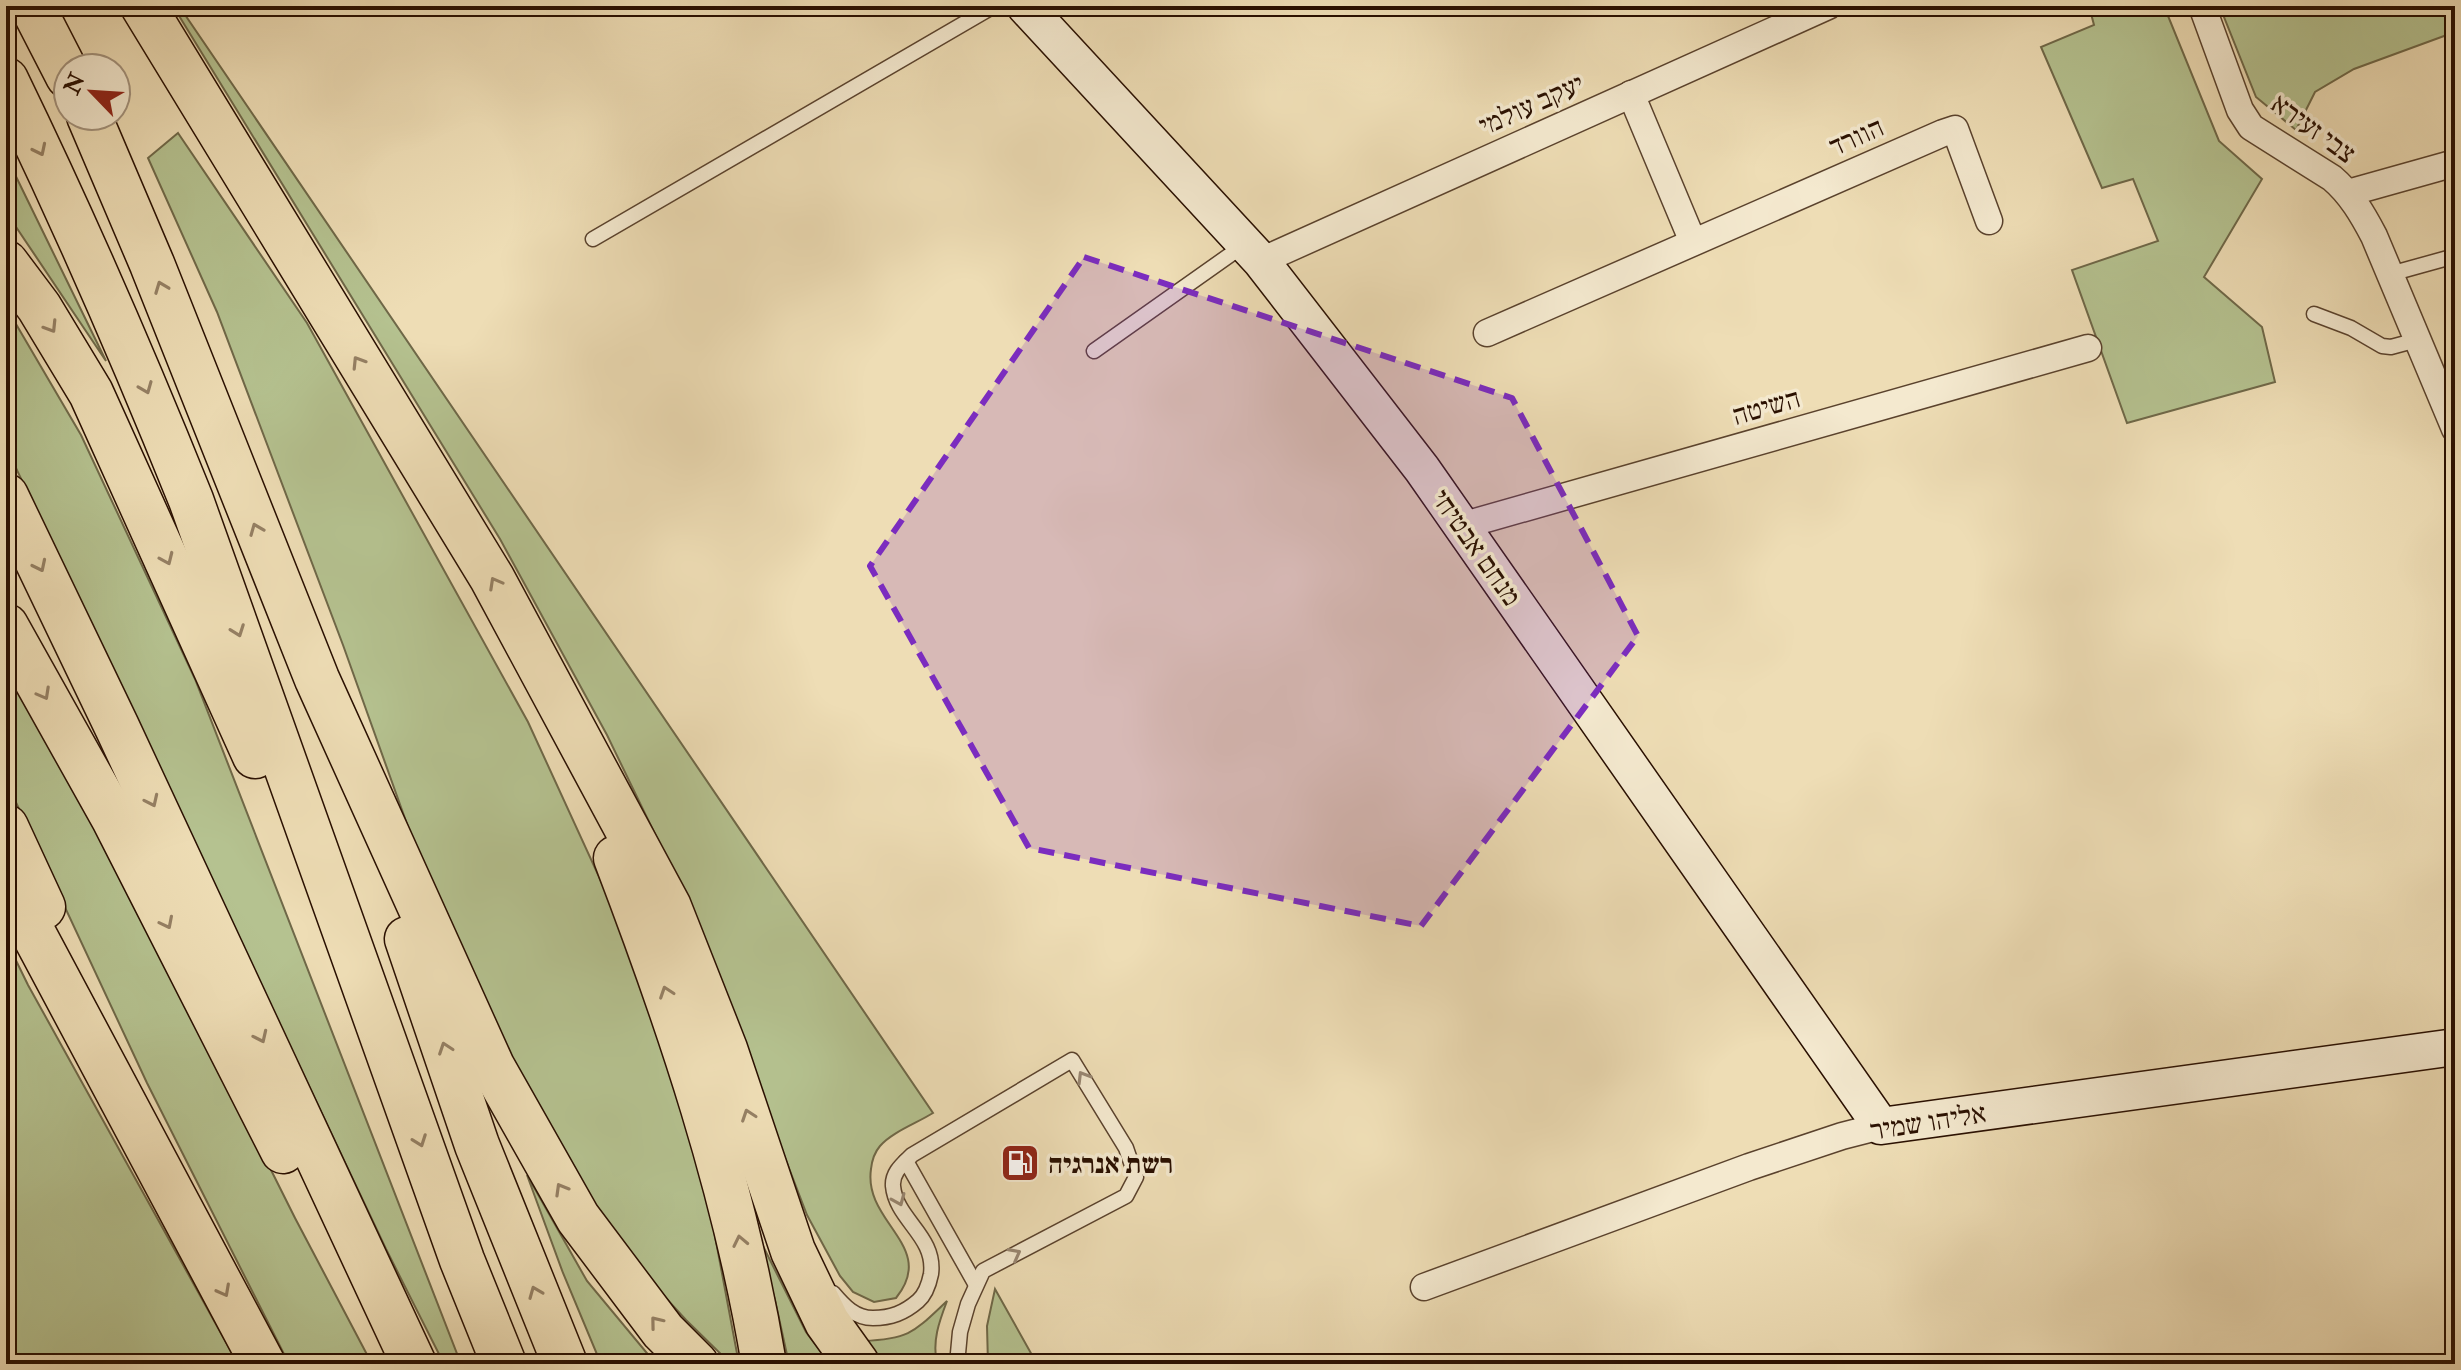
<svg xmlns="http://www.w3.org/2000/svg" width="2461" height="1370" viewBox="0 0 2461 1370" font-family="'IM FELL Double Pica','Frank Ruhl Libre',serif">
<rect width="100%" height="100%" fill="#eeddb5"/>
<filter id="stains"><feTurbulence type="fractalNoise" baseFrequency=".0025" numOctaves="4"/><feColorMatrix values="0 0 0 0 .2 0 0 0 0 .09 0 0 0 0 .02 0 0 0 .5 -.17"/></filter>
<radialGradient id="worn" r=".72"><stop offset=".6" stop-color="#630" stop-opacity="0"/><stop offset="1" stop-color="#630" stop-opacity=".3"/></radialGradient>
<g fill="#b5c290" stroke="#6f6848" stroke-width="2">
<path d="M173,6H179L933,1113C917,1123 892,1132 880,1146C874,1153 872,1160 871,1169C863,1223 938,1246 896,1298L874,1302L853,1292L840,1276L807,1215L682,890L607,735L500,539Z"/>
<polygon points="2089,6 2164,6 2219,141 2262,179 2204,277 2262,327 2275,382 2127,423 2072,270 2158,241 2133,179 2102,188 2041,47 2094,25"/>
<polygon points="2222,6 2455,6 2455,32 2354,69 2315,92 2296,130 2256,97 2222,12"/>
<polygon points="178,133 307,323 528,722 623,929 706,1188 739,1364 731,1364 686,1320 611,1238 513,1063 422,866 343,645 217,312 148,158"/>
<polygon points="6,156 106,361 6,212"/>
<polygon points="6,307 81,435 195,679 461,1364 444,1364 386,1249 6,447"/>
<polygon points="6,659 97,822 295,1218 372,1364 289,1364 147,1083 6,781"/>
<polygon points="6,940 28,985 238,1364 6,1364"/>
<polygon points="527,1175 587,1281 656,1364 601,1364 563,1273"/>
<polygon points="755,1230 806,1332 830,1364 789,1364 775,1300"/>
<polygon points="995,1289 1037,1364 988,1364 987,1326"/>
<path d="M947,1301C939,1322 932,1341 937,1364H886L863,1341C910,1339 914,1332 947,1301Z"/>
</g>
<g fill="none" stroke-linecap="round" stroke-linejoin="round">
<defs>
<g id="lane">
<polyline points="593,239 994,6"/>
<polyline points="2390,274 2455,256"/>
<polyline points="2314,314 2351,328 2382,346 2391,347 2417,340"/>
<polyline points="1094,351 1244,245"/>
<polyline points="906,1161 976,1285"/>
<path d="M833,1293C844,1306 855,1318 873,1318C891,1318 904,1313 918,1301C926,1294 929,1284 931,1274C936,1236 896,1220 893,1186C892,1172 903,1164 912,1155L1072,1060L1126,1148L1136,1177L1126,1196L983,1271L968,1304L960,1332L957,1364"/>
</g>
<g id="street">
<path d="M2202,6L2240,110L2251,127L2332,178C2351,194 2363,215 2374,236L2455,429"/>
<polyline points="1631,94 1693,242"/>
<polyline points="2348,193 2455,163"/>
<polyline points="1261,261 1828,6"/>
<polyline points="1487,333 1943,133 1955,129 1989,221"/>
<polyline points="1461,526 2088,348"/>
<polyline points="1424,1287 1749,1167 1842,1136 1881,1126"/>
</g>
<polyline id="secondary" points="1025,6 1261,261 1422,469 1881,1126 2455,1047"/>
<g id="highway">
<polyline points="32,6 68,76"/>
<polyline points="143,6 492,578 669,907 725,1049 793,1251 827,1322 857,1364"/>
<path d="M6,80C73,218 134,358 191,500L462,1260L504,1364"/>
<polyline points="89,116 152,264 317,679 492,1066 578,1218 663,1331 696,1364"/>
<polyline points="6,263 39,307 91,393 255,756"/>
<polyline points="6,496 117,727 414,1364"/>
<polyline points="6,626 114,819 283,1151"/>
<polyline points="6,827 43,907"/>
<path d="M616,858C679,1023 735,1189 764,1364"/>
<polyline points="6,882 263,1364"/>
<polyline points="407,939 477,1145 565,1364"/>
</g>
</defs>
<use href="#lane" stroke="#5a422d" stroke-width="17"/>
<use href="#street" stroke="#5a422d" stroke-width="29"/>
<use href="#secondary" stroke="#290f00" stroke-width="39"/>
<use href="#highway" stroke="#290f00" stroke-width="47"/>
<use href="#lane" stroke="#f4e9cf" stroke-width="14"/>
<use href="#street" stroke="#f4e9cf" stroke-width="26"/>
<use href="#secondary" stroke="#f4e9cf" stroke-width="36"/>
<use href="#highway" stroke="#eeddb5" stroke-width="44"/>
</g>
<defs><path id="oneway-chevron" d="M-2-3.5L2.5 0L-2 3.5" fill="none" stroke-width="1.6" stroke-linecap="round" stroke-linejoin="round" transform="scale(2)"/></defs>
<g stroke="#958064">
<use href="#oneway-chevron" transform="translate(40 150) rotate(64)"/>
<use href="#oneway-chevron" transform="translate(161 287) rotate(-111)"/>
<use href="#oneway-chevron" transform="translate(51 327) rotate(58)"/>
<use href="#oneway-chevron" transform="translate(358 362) rotate(-122)"/>
<use href="#oneway-chevron" transform="translate(146 388) rotate(68)"/>
<use href="#oneway-chevron" transform="translate(256 529) rotate(-112)"/>
<use href="#oneway-chevron" transform="translate(167 559) rotate(66)"/>
<use href="#oneway-chevron" transform="translate(40 566) rotate(64)"/>
<use href="#oneway-chevron" transform="translate(495 583) rotate(-119)"/>
<use href="#oneway-chevron" transform="translate(238 631) rotate(70)"/>
<use href="#oneway-chevron" transform="translate(44 694) rotate(61)"/>
<use href="#oneway-chevron" transform="translate(152 801) rotate(65)"/>
<use href="#oneway-chevron" transform="translate(167 923) rotate(63)"/>
<use href="#oneway-chevron" transform="translate(666 992) rotate(-109)"/>
<use href="#oneway-chevron" transform="translate(261 1037) rotate(65)"/>
<use href="#oneway-chevron" transform="translate(445 1048) rotate(-109)"/>
<use href="#oneway-chevron" transform="translate(748 1115) rotate(-109)"/>
<use href="#oneway-chevron" transform="translate(420 1141) rotate(70)"/>
<use href="#oneway-chevron" transform="translate(561 1189) rotate(-120)"/>
<use href="#oneway-chevron" transform="translate(740 1241) rotate(-102)"/>
<use href="#oneway-chevron" transform="translate(224 1291) rotate(62)"/>
<use href="#oneway-chevron" transform="translate(535 1292) rotate(-112)"/>
<use href="#oneway-chevron" transform="translate(656 1322) rotate(-129)"/>
</g>
<g stroke="#998772">
<use href="#oneway-chevron" transform="translate(1083 1077) rotate(-121)"/>
<use href="#oneway-chevron" transform="translate(899 1200) rotate(67)"/>
<use href="#oneway-chevron" transform="translate(1015 1254) rotate(-28)"/>
</g>
<path fill="#7b2cbf" fill-opacity="0.2" stroke="#7b2cbf" stroke-width="6" stroke-dasharray="16 10" stroke-linejoin="round" d="M1084,257L1512,398L1638,636L1421,926L1029,848L870,566Z"/>
<defs>
<symbol id="fuel-square" viewBox="-11 -11 22 22"><rect x="-9" y="-9" width="18" height="18" rx="4" fill="#8f2418" stroke="#f4e9cf"/><path d="M-5.5-6h7V0h2V4h1.3V-2.5L3-4.5l.8-.8L6-3V5H2.5V1h-1V6h-7ZM-4.2-4.7v3.2H.2V-4.7Z" fill="#fff"/></symbol>
</defs>
<g fill-rule="evenodd">
<use href="#fuel-square" x="998" y="1141" width="44" height="44"/>
</g>
<g text-anchor="middle" stroke-width="7" stroke-linejoin="round" paint-order="stroke">
<g font-size="28" fill="#290f00" stroke="#f4e9cf">
<text transform="translate(1531 104) rotate(-24)" y="10">יעקב עולמי</text>
<text transform="translate(2314 128) rotate(36)" y="10">צבי זעירא</text>
<text transform="translate(1856 136) rotate(-24)" y="10">הוורד</text>
<text transform="translate(1766 406) rotate(-16)" y="10">השיטה</text>
<text transform="translate(1477 547) rotate(55)" y="10">מנחם אבטיחי</text>
<text transform="translate(1928 1121) rotate(-9)" y="10">אליהו שמיר</text>
</g>
<g font-size="28" font-weight="bold" fill="#290f00" stroke="#f4e9cf" text-anchor="start">
<text x="1048" y="1173">רשת אנרגיה</text>
</g>
</g>
<rect width="2461" height="1370" fill="none" stroke="#eeddb5" stroke-width="32"/>
<rect x="8" y="8" width="2445" height="1354" fill="none" stroke="#290f00" stroke-width="4"/>
<rect x="16" y="16" width="2429" height="1338" fill="none" stroke="#290f00" stroke-width="2"/>
<g transform="translate(92 92) rotate(295)"><circle r="38" fill="#f4e9cf" stroke="#a3927c" stroke-width="2"/>
<path d="M0-6L14 30L0 20L-14 30Z" fill="#8f2418"/>
<text y="-12" font-size="22" font-weight="bold" text-anchor="middle" fill="#290f00">N</text>
</g>
<rect width="100%" height="100%" filter="url(#stains)"/>
<rect width="100%" height="100%" fill="url(#worn)"/>
</svg>
